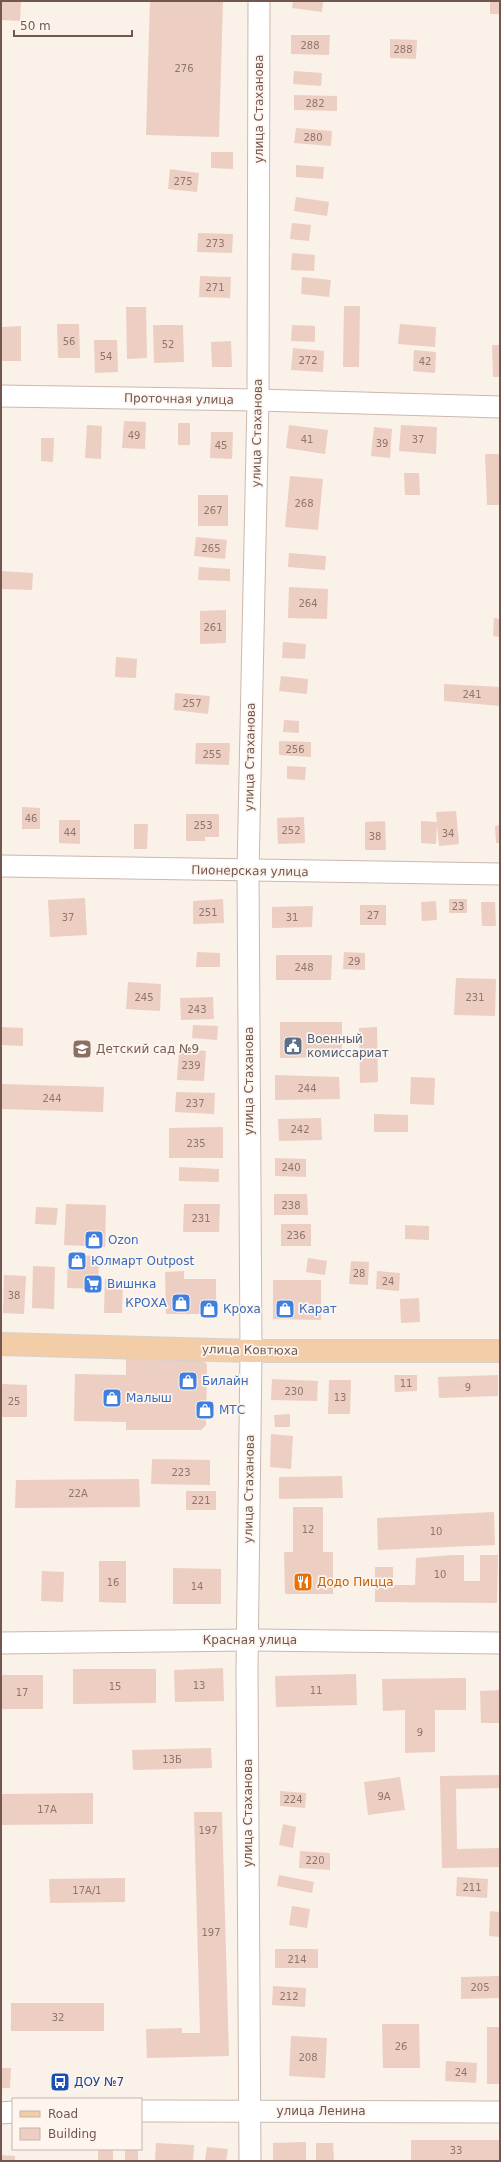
<svg xmlns="http://www.w3.org/2000/svg" width="501" height="2162" viewBox="0 0 501 2162" font-family="'DejaVu Sans',sans-serif">
<rect width="100%" height="100%" fill="#faf1e8"/>
<g fill="#edcec2">
<polygon points="1,1 21,1 20,21 1,20"/>
<polygon points="150,1 223,1 219,137 146,135"/>
<polygon points="293,1 323,1 322,12 292,8"/>
<rect x="490" y="1" width="10" height="13"/>
<polygon points="291,35 330,35 329,55 291,54"/>
<polygon points="390,39 417,40 416,59 390,58"/>
<polygon points="294,71 322,73 321,86 293,84"/>
<polygon points="294,95 337,96 337,111 294,110"/>
<polygon points="296,128 332,131 331,146 294,143"/>
<polygon points="211,152 233,152 233,169 211,168"/>
<polygon points="296,165 324,167 323,179 296,177"/>
<polygon points="170,169 199,173 197,192 168,189"/>
<polygon points="296,197 329,202 327,216 294,211"/>
<polygon points="292,223 311,225 309,241 290,239"/>
<polygon points="198,233 233,234 232,253 197,252"/>
<polygon points="292,253 315,255 314,271 291,270"/>
<polygon points="200,276 231,277 230,298 199,297"/>
<polygon points="302,277 331,280 329,297 301,294"/>
<polygon points="344,306 360,306 359,367 343,367"/>
<polygon points="126,307 146,307 147,358 127,359"/>
<polygon points="57,324 79,324 80,358 58,358"/>
<polygon points="400,324 436,327 435,347 398,344"/>
<polygon points="153,325 183,325 184,362 154,363"/>
<polygon points="292,325 315,326 315,342 291,341"/>
<polygon points="21,326 21,361 1,361 1,327"/>
<polygon points="94,340 117,340 118,372 95,373"/>
<polygon points="231,341 232,367 212,367 211,342"/>
<polygon points="492,345 500,345 500,377 493,377"/>
<polygon points="293,348 324,351 323,372 291,370"/>
<polygon points="414,350 436,352 435,373 413,371"/>
<polygon points="124,421 146,422 145,449 122,448"/>
<rect x="178" y="423" width="12" height="22"/>
<polygon points="87,425 102,426 101,459 85,458"/>
<polygon points="289,425 328,430 325,454 286,448"/>
<polygon points="401,425 437,427 436,454 399,451"/>
<polygon points="374,427 392,429 390,458 371,456"/>
<polygon points="211,432 233,432 232,459 210,458"/>
<polygon points="41,438 54,438 53,462 41,461"/>
<polygon points="485,454 500,454 500,505 487,505"/>
<polygon points="404,473 419,473 420,495 405,495"/>
<polygon points="290,476 323,479 318,530 285,527"/>
<rect x="198" y="495" width="30" height="31"/>
<polygon points="196,537 227,540 225,559 194,556"/>
<polygon points="289,553 326,556 325,570 288,567"/>
<polygon points="199,567 230,569 230,581 198,580"/>
<polygon points="1,571 33,573 32,590 1,589"/>
<polygon points="289,587 328,589 327,619 288,618"/>
<polygon points="226,610 226,643 200,644 200,611"/>
<polygon points="494,618 500,619 500,637 493,636"/>
<polygon points="283,642 306,644 305,659 282,658"/>
<polygon points="116,657 137,659 136,678 115,677"/>
<polygon points="281,676 308,679 307,694 279,691"/>
<polygon points="444,684 500,687 500,706 444,701"/>
<polygon points="175,693 210,696 208,714 174,710"/>
<polygon points="284,720 299,721 299,733 283,732"/>
<polygon points="279,741 311,742 311,757 279,755"/>
<polygon points="196,743 230,743 229,765 195,764"/>
<polygon points="287,766 306,767 305,780 287,779"/>
<polygon points="22,807 40,808 40,829 22,829"/>
<polygon points="456,811 459,844 439,846 437,824 436,844 421,843 421,821 437,822 436,812"/>
<polygon points="186,814 219,814 219,837 205,837 205,841 186,841"/>
<polygon points="304,817 305,843 278,844 277,818"/>
<polygon points="59,820 80,820 80,844 59,843"/>
<polygon points="385,821 386,850 365,850 365,822"/>
<polygon points="134,824 148,824 147,849 134,849"/>
<polygon points="500,825 500,843 496,843 495,826"/>
<polygon points="85,898 87,935 50,937 48,900"/>
<polygon points="223,899 224,923 193,924 193,901"/>
<rect x="449" y="899" width="18" height="14"/>
<polygon points="436,901 437,920 422,921 421,902"/>
<polygon points="481,902 495,902 496,926 482,926"/>
<rect x="360" y="905" width="26" height="20"/>
<polygon points="313,906 312,927 272,928 272,907"/>
<polygon points="197,952 220,953 220,967 196,967"/>
<polygon points="344,952 365,953 365,970 343,969"/>
<polygon points="276,955 332,955 331,980 276,980"/>
<polygon points="456,978 496,979 495,1016 454,1015"/>
<polygon points="128,982 161,984 160,1011 126,1009"/>
<polygon points="213,997 214,1019 181,1020 180,998"/>
<polygon points="280,1022 342,1022 342,1057 280,1058"/>
<polygon points="193,1025 218,1026 217,1040 192,1038"/>
<polygon points="1,1027 23,1028 23,1046 1,1045"/>
<polygon points="377,1027 378,1082 360,1083 359,1028"/>
<polygon points="179,1049 206,1051 204,1081 177,1080"/>
<polygon points="275,1075 339,1077 340,1099 275,1100"/>
<polygon points="411,1077 435,1078 434,1105 410,1104"/>
<polygon points="1,1084 104,1087 103,1112 1,1109"/>
<polygon points="176,1092 215,1093 214,1114 175,1112"/>
<polygon points="374,1114 408,1115 408,1132 374,1132"/>
<polygon points="321,1118 322,1140 279,1141 278,1119"/>
<polygon points="223,1127 223,1158 169,1158 169,1128"/>
<polygon points="275,1158 306,1159 306,1177 275,1176"/>
<polygon points="179,1167 219,1169 219,1182 179,1181"/>
<polygon points="274,1194 307,1194 308,1215 274,1215"/>
<polygon points="66,1204 106,1205 105,1247 64,1245"/>
<polygon points="184,1204 220,1204 219,1232 183,1232"/>
<polygon points="36,1207 58,1208 56,1225 35,1224"/>
<rect x="281" y="1224" width="30" height="22"/>
<polygon points="405,1225 429,1226 429,1240 405,1239"/>
<polygon points="68,1255 99,1256 98,1289 67,1288"/>
<polygon points="308,1258 327,1261 325,1275 306,1272"/>
<polygon points="351,1261 369,1262 368,1285 349,1284"/>
<polygon points="33,1266 55,1267 54,1309 32,1308"/>
<polygon points="184,1271 184,1279 216,1279 216,1314 166,1314 165,1272"/>
<polygon points="377,1271 400,1273 399,1291 376,1289"/>
<polygon points="4,1275 26,1276 24,1314 3,1313"/>
<polygon points="105,1279 123,1280 122,1313 104,1313"/>
<polygon points="273,1280 321,1280 321,1320 273,1319"/>
<polygon points="419,1298 420,1322 401,1323 400,1299"/>
<polygon points="126,1358 200,1359 207,1364 206,1425 201,1430 126,1430 126,1422 74,1421 75,1374 126,1375"/>
<polygon points="394,1375 417,1375 417,1391 395,1392"/>
<polygon points="498,1375 498,1396 439,1398 438,1377"/>
<polygon points="272,1379 318,1381 317,1401 271,1400"/>
<polygon points="329,1380 351,1380 350,1414 328,1414"/>
<polygon points="1,1384 27,1385 27,1417 1,1417"/>
<polygon points="290,1414 290,1427 275,1427 274,1415"/>
<polygon points="271,1434 293,1436 291,1469 270,1467"/>
<polygon points="152,1459 210,1460 210,1485 151,1484"/>
<polygon points="342,1476 343,1498 279,1499 279,1477"/>
<polygon points="139,1479 140,1507 15,1508 16,1480"/>
<rect x="186" y="1491" width="30" height="19"/>
<polygon points="293,1507 323,1507 323,1552 333,1552 333,1594 285,1594 284,1552 293,1552"/>
<polygon points="494,1512 495,1545 378,1550 377,1518"/>
<polygon points="452,1555 464,1555 464,1581 480,1581 480,1555 498,1555 497,1603 375,1602 375,1567 393,1567 393,1585 415,1585 416,1558"/>
<polygon points="99,1561 126,1561 126,1603 99,1602"/>
<polygon points="173,1568 221,1569 221,1604 173,1604"/>
<polygon points="42,1571 64,1572 63,1602 41,1601"/>
<polygon points="223,1668 224,1701 175,1702 174,1670"/>
<polygon points="73,1669 156,1669 156,1703 73,1704"/>
<polygon points="356,1674 357,1705 276,1707 275,1676"/>
<rect x="1" y="1675" width="42" height="34"/>
<polygon points="466,1678 466,1710 435,1710 435,1752 405,1753 405,1710 383,1711 382,1679"/>
<polygon points="500,1690 500,1723 481,1723 480,1691"/>
<polygon points="211,1748 212,1768 133,1770 132,1750"/>
<polygon points="500,1775 500,1788 456,1789 457,1849 500,1848 500,1867 442,1868 440,1776"/>
<polygon points="400,1777 405,1810 368,1815 364,1782"/>
<polygon points="280,1791 306,1793 305,1808 280,1806"/>
<polygon points="93,1793 93,1824 1,1825 1,1794"/>
<polygon points="194,1812 222,1812 229,2056 147,2058 146,2029 182,2028 182,2033 200,2033"/>
<polygon points="283,1824 296,1827 293,1848 279,1845"/>
<polygon points="300,1851 330,1853 330,1870 299,1868"/>
<polygon points="279,1875 314,1882 312,1893 277,1886"/>
<polygon points="457,1877 488,1879 487,1898 456,1896"/>
<polygon points="125,1878 125,1902 50,1903 49,1879"/>
<polygon points="292,1906 310,1909 307,1928 289,1925"/>
<polygon points="490,1911 500,1912 500,1937 489,1936"/>
<rect x="275" y="1949" width="43" height="19"/>
<polygon points="500,1976 500,1998 461,1999 461,1977"/>
<polygon points="273,1986 306,1988 305,2007 272,2005"/>
<rect x="11" y="2003" width="93" height="28"/>
<polygon points="382,2024 419,2024 420,2068 383,2068"/>
<rect x="487" y="2027" width="13" height="57"/>
<polygon points="291,2036 327,2038 325,2078 289,2076"/>
<polygon points="446,2061 477,2063 476,2083 445,2081"/>
<polygon points="1,2068 11,2068 10,2088 1,2088"/>
<rect x="411" y="2140" width="89" height="21"/>
<polygon points="306,2142 306,2161 273,2161 273,2143"/>
<polygon points="156,2143 194,2145 193,2161 155,2161"/>
<polygon points="316,2143 333,2143 334,2161 316,2161"/>
<polygon points="207,2147 228,2149 226,2161 205,2161"/>
<rect x="98" y="2149" width="15" height="12"/>
<rect x="125" y="2150" width="13" height="11"/>
<polygon points="1,2155 15,2156 15,2161 1,2161"/>
</g>
<g fill="none" stroke-linecap="round" stroke-linejoin="round">
<defs>
<g id="minor">
<polyline points="1,396 258,400 500,407"/>
<polyline points="1,866 500,874"/>
<polyline points="1,1643 248,1640 500,1643"/>
<polyline points="141,2111 500,2112"/>
<polyline points="1,2113 13,2112"/>
<polyline points="250,2161 247,1670 251,1351 248,871 258,400 259,1"/>
</g>
<polyline id="major" points="1,1344 251,1351 500,1351"/>
</defs>
<use href="#minor" stroke="#cbb8af" stroke-width="23"/>
<use href="#major" stroke="#d7d0ce" stroke-width="24"/>
<use href="#minor" stroke="#fff" stroke-width="21"/>
<use href="#major" stroke="#f2cda7" stroke-width="22"/>
</g>
<defs>
<symbol id="civic-square" viewBox="-11 -11 22 22"><rect x="-9" y="-9" width="18" height="18" rx="4" fill="#5c6f8a" stroke="#fdf5ee"/><path d="M-.6-6.5H3V-4.5H.6V-3L4-1V1h2V6H-6V1h2V-1L-.6-3ZM-1.2 2.5V6h2.4V2.5Z" fill="#fff"/></symbol>
<symbol id="school-square" viewBox="-11 -11 22 22"><rect x="-9" y="-9" width="18" height="18" rx="4" fill="#8d6e63" stroke="#fdf5ee"/><path d="M0-5L7-2L0 1L-7-2ZM-4 1L0 2.5L4 1V4Q0 6-4 4Z" fill="#fff"/></symbol>
<symbol id="shop-square" viewBox="-11 -11 22 22"><rect x="-9" y="-9" width="18" height="18" rx="4" fill="#3f7fe0" stroke="#fdf5ee"/><path d="M-5-2.5h2.3a2.7 3.5 0 0 1 5.4 0H5L5.5 6h-11ZM-1.5-2.5h3a1.5 2.3 0 0 0-3 0Z" fill="#fff"/></symbol>
<symbol id="supermarket-square" viewBox="-11 -11 22 22"><rect x="-9" y="-9" width="18" height="18" rx="4" fill="#3f7fe0" stroke="#fdf5ee"/><path d="M-6-5.5h2.5l.6 2H6L4.5 2H-2.5L-4.4-4H-6ZM-1.5 3.2a1.3 1.3 0 1 0 .1 0ZM3 3.2a1.3 1.3 0 1 0 .1 0Z" fill="#fff"/></symbol>
<symbol id="restaurant-square" viewBox="-11 -11 22 22"><rect x="-9" y="-9" width="18" height="18" rx="4" fill="#e8710a" stroke="#fdf5ee"/><path d="M-5-6h1v4h1v-4h1v4h1v-4h1v5L-1.5 .5V6h-2V.5L-5-1ZM5-6V6H3V1.5H1.5Q1.5-4 5-6Z" fill="#fff"/></symbol>
<symbol id="bus-square" viewBox="-11 -11 22 22"><rect x="-9" y="-9" width="18" height="18" rx="4" fill="#1a4fb4" stroke="#fdf5ee"/><path d="M-5-6H5V4H4V6H2V4H-2V6H-4V4H-5ZM-3.5-4V0h7V-4ZM-3.5 1.2v1.5H-2V1.2ZM2 1.2v1.5H3.5V1.2Z" fill="#fff"/></symbol>
</defs>
<g fill-rule="evenodd">
<use href="#civic-square" x="282" y="1035" width="22" height="22"/>
<use href="#school-square" x="71" y="1038" width="22" height="22"/>
<use href="#shop-square" x="83" y="1229" width="22" height="22"/>
<use href="#shop-square" x="66" y="1250" width="22" height="22"/>
<use href="#supermarket-square" x="82" y="1273" width="22" height="22"/>
<use href="#shop-square" x="170" y="1292" width="22" height="22"/>
<use href="#shop-square" x="198" y="1298" width="22" height="22"/>
<use href="#shop-square" x="274" y="1298" width="22" height="22"/>
<use href="#shop-square" x="177" y="1370" width="22" height="22"/>
<use href="#shop-square" x="101" y="1387" width="22" height="22"/>
<use href="#shop-square" x="194" y="1399" width="22" height="22"/>
<use href="#restaurant-square" x="292" y="1571" width="22" height="22"/>
<use href="#bus-square" x="49" y="2071" width="22" height="22"/>
</g>
<g text-anchor="middle" stroke-width="3.5" stroke-linejoin="round" paint-order="stroke">
<g font-size="10" fill="#90756c">
<text x="310" y="49">288</text>
<text x="403" y="53">288</text>
<text x="184" y="72">276</text>
<text x="315" y="107">282</text>
<text x="313" y="141">280</text>
<text x="183" y="185">275</text>
<text x="215" y="247">273</text>
<text x="215" y="291">271</text>
<text x="69" y="345">56</text>
<text x="168" y="348">52</text>
<text x="106" y="360">54</text>
<text x="308" y="364">272</text>
<text x="425" y="365">42</text>
<text x="134" y="439">49</text>
<text x="307" y="443">41</text>
<text x="418" y="443">37</text>
<text x="382" y="447">39</text>
<text x="221" y="449">45</text>
<text x="304" y="507">268</text>
<text x="213" y="514">267</text>
<text x="211" y="552">265</text>
<text x="308" y="607">264</text>
<text x="213" y="631">261</text>
<text x="472" y="698">241</text>
<text x="192" y="707">257</text>
<text x="295" y="753">256</text>
<text x="212" y="758">255</text>
<text x="31" y="822">46</text>
<text x="203" y="829">253</text>
<text x="291" y="834">252</text>
<text x="70" y="836">44</text>
<text x="448" y="837">34</text>
<text x="375" y="840">38</text>
<text x="458" y="910">23</text>
<text x="208" y="916">251</text>
<text x="373" y="919">27</text>
<text x="68" y="921">37</text>
<text x="292" y="921">31</text>
<text x="354" y="965">29</text>
<text x="304" y="971">248</text>
<text x="144" y="1001">245</text>
<text x="475" y="1001">231</text>
<text x="197" y="1013">243</text>
<text x="191" y="1069">239</text>
<text x="307" y="1092">244</text>
<text x="52" y="1102">244</text>
<text x="195" y="1107">237</text>
<text x="300" y="1133">242</text>
<text x="196" y="1147">235</text>
<text x="291" y="1171">240</text>
<text x="291" y="1209">238</text>
<text x="201" y="1222">231</text>
<text x="296" y="1239">236</text>
<text x="359" y="1277">28</text>
<text x="388" y="1285">24</text>
<text x="14" y="1299">38</text>
<text x="406" y="1387">11</text>
<text x="468" y="1391">9</text>
<text x="294" y="1395">230</text>
<text x="340" y="1401">13</text>
<text x="14" y="1405">25</text>
<text x="181" y="1476">223</text>
<text x="78" y="1497">22А</text>
<text x="201" y="1504">221</text>
<text x="308" y="1533">12</text>
<text x="436" y="1535">10</text>
<text x="440" y="1578">10</text>
<text x="113" y="1586">16</text>
<text x="197" y="1590">14</text>
<text x="199" y="1689">13</text>
<text x="115" y="1690">15</text>
<text x="316" y="1694">11</text>
<text x="22" y="1696">17</text>
<text x="420" y="1736">9</text>
<text x="172" y="1763">13Б</text>
<text x="384" y="1800">9А</text>
<text x="293" y="1803">224</text>
<text x="47" y="1813">17А</text>
<text x="208" y="1834">197</text>
<text x="315" y="1864">220</text>
<text x="472" y="1891">211</text>
<text x="87" y="1894">17А/1</text>
<text x="211" y="1936">197</text>
<text x="297" y="1963">214</text>
<text x="480" y="1991">205</text>
<text x="289" y="2000">212</text>
<text x="58" y="2021">32</text>
<text x="401" y="2050">26</text>
<text x="308" y="2061">208</text>
<text x="461" y="2076">24</text>
<text x="456" y="2154">33</text>
</g>
<g font-size="12" fill="#71574f" stroke="#fdf5ee">
<text transform="translate(259 109) rotate(-90)" y="4">улица Стаханова</text>
<text transform="translate(179 399) rotate(1)" y="4">Проточная улица</text>
<text transform="translate(257 433) rotate(-89)" y="4">улица Стаханова</text>
<text transform="translate(250 757) rotate(-89)" y="4">улица Стаханова</text>
<text transform="translate(250 871) rotate(1)" y="4">Пионерская улица</text>
<text transform="translate(249 1081) rotate(-90)" y="4">улица Стаханова</text>
<text transform="translate(250 1350) rotate(1)" y="4">улица Ковтюха</text>
<text transform="translate(249 1489) rotate(-89)" y="4">улица Стаханова</text>
<text x="250" y="1644">Красная улица</text>
<text transform="translate(248 1813) rotate(-90)" y="4">улица Стаханова</text>
<text x="321" y="2115">улица Ленина</text>
</g>
<g font-size="12" fill="#4e5e75" stroke="#fdf5ee" text-anchor="start">
<text x="307" y="1043">Военный<tspan x="307" dy="14">комиссариат</tspan></text>
</g>
<g font-size="12" fill="#785e54" stroke="#fdf5ee" text-anchor="start">
<text x="96" y="1053">Детский сад №9</text>
</g>
<g font-size="12" fill="#366cbe" stroke="#fdf5ee" text-anchor="start">
<text x="108" y="1244">Ozon</text>
<text x="91" y="1265">Юлмарт Outpost</text>
<text x="107" y="1288">Вишнка</text>
<text x="167" y="1307" text-anchor="end">КРОХА</text>
<text x="223" y="1313">Кроха</text>
<text x="299" y="1313">Карат</text>
<text x="202" y="1385">Билайн</text>
<text x="126" y="1402">Малыш</text>
<text x="219" y="1414">МТС</text>
</g>
<g font-size="12" fill="#c56008" stroke="#fdf5ee" text-anchor="start">
<text x="317" y="1586">Додо Пицца</text>
</g>
<g font-size="12" fill="#164399" stroke="#fdf5ee" text-anchor="start">
<text x="74" y="2086">ДОУ №7</text>
</g>
</g>
<rect width="501" height="2162" fill="none" stroke="#71574f" stroke-width="4"/>
<rect x="12" y="2098" width="130" height="52" fill="#fdf5ee" stroke="#c5b6ae"/>
<rect x="20" y="2111" width="20" height="6" fill="#f2cda7" stroke="#c5b6ae"/>
<text x="48" y="2118" font-size="12" fill="#71574f">Road</text>
<rect x="20" y="2128" width="20" height="12" fill="#edcec2" stroke="#c5b6ae"/>
<text x="48" y="2138" font-size="12" fill="#71574f">Building</text>
<path d="M14 30v6h118v-6" fill="none" stroke="#71574f" stroke-width="2"/>
<text x="20" y="30" font-size="12" fill="#71574f" stroke="#fdf5ee" stroke-width="3" paint-order="stroke">50 m</text>
</svg>
